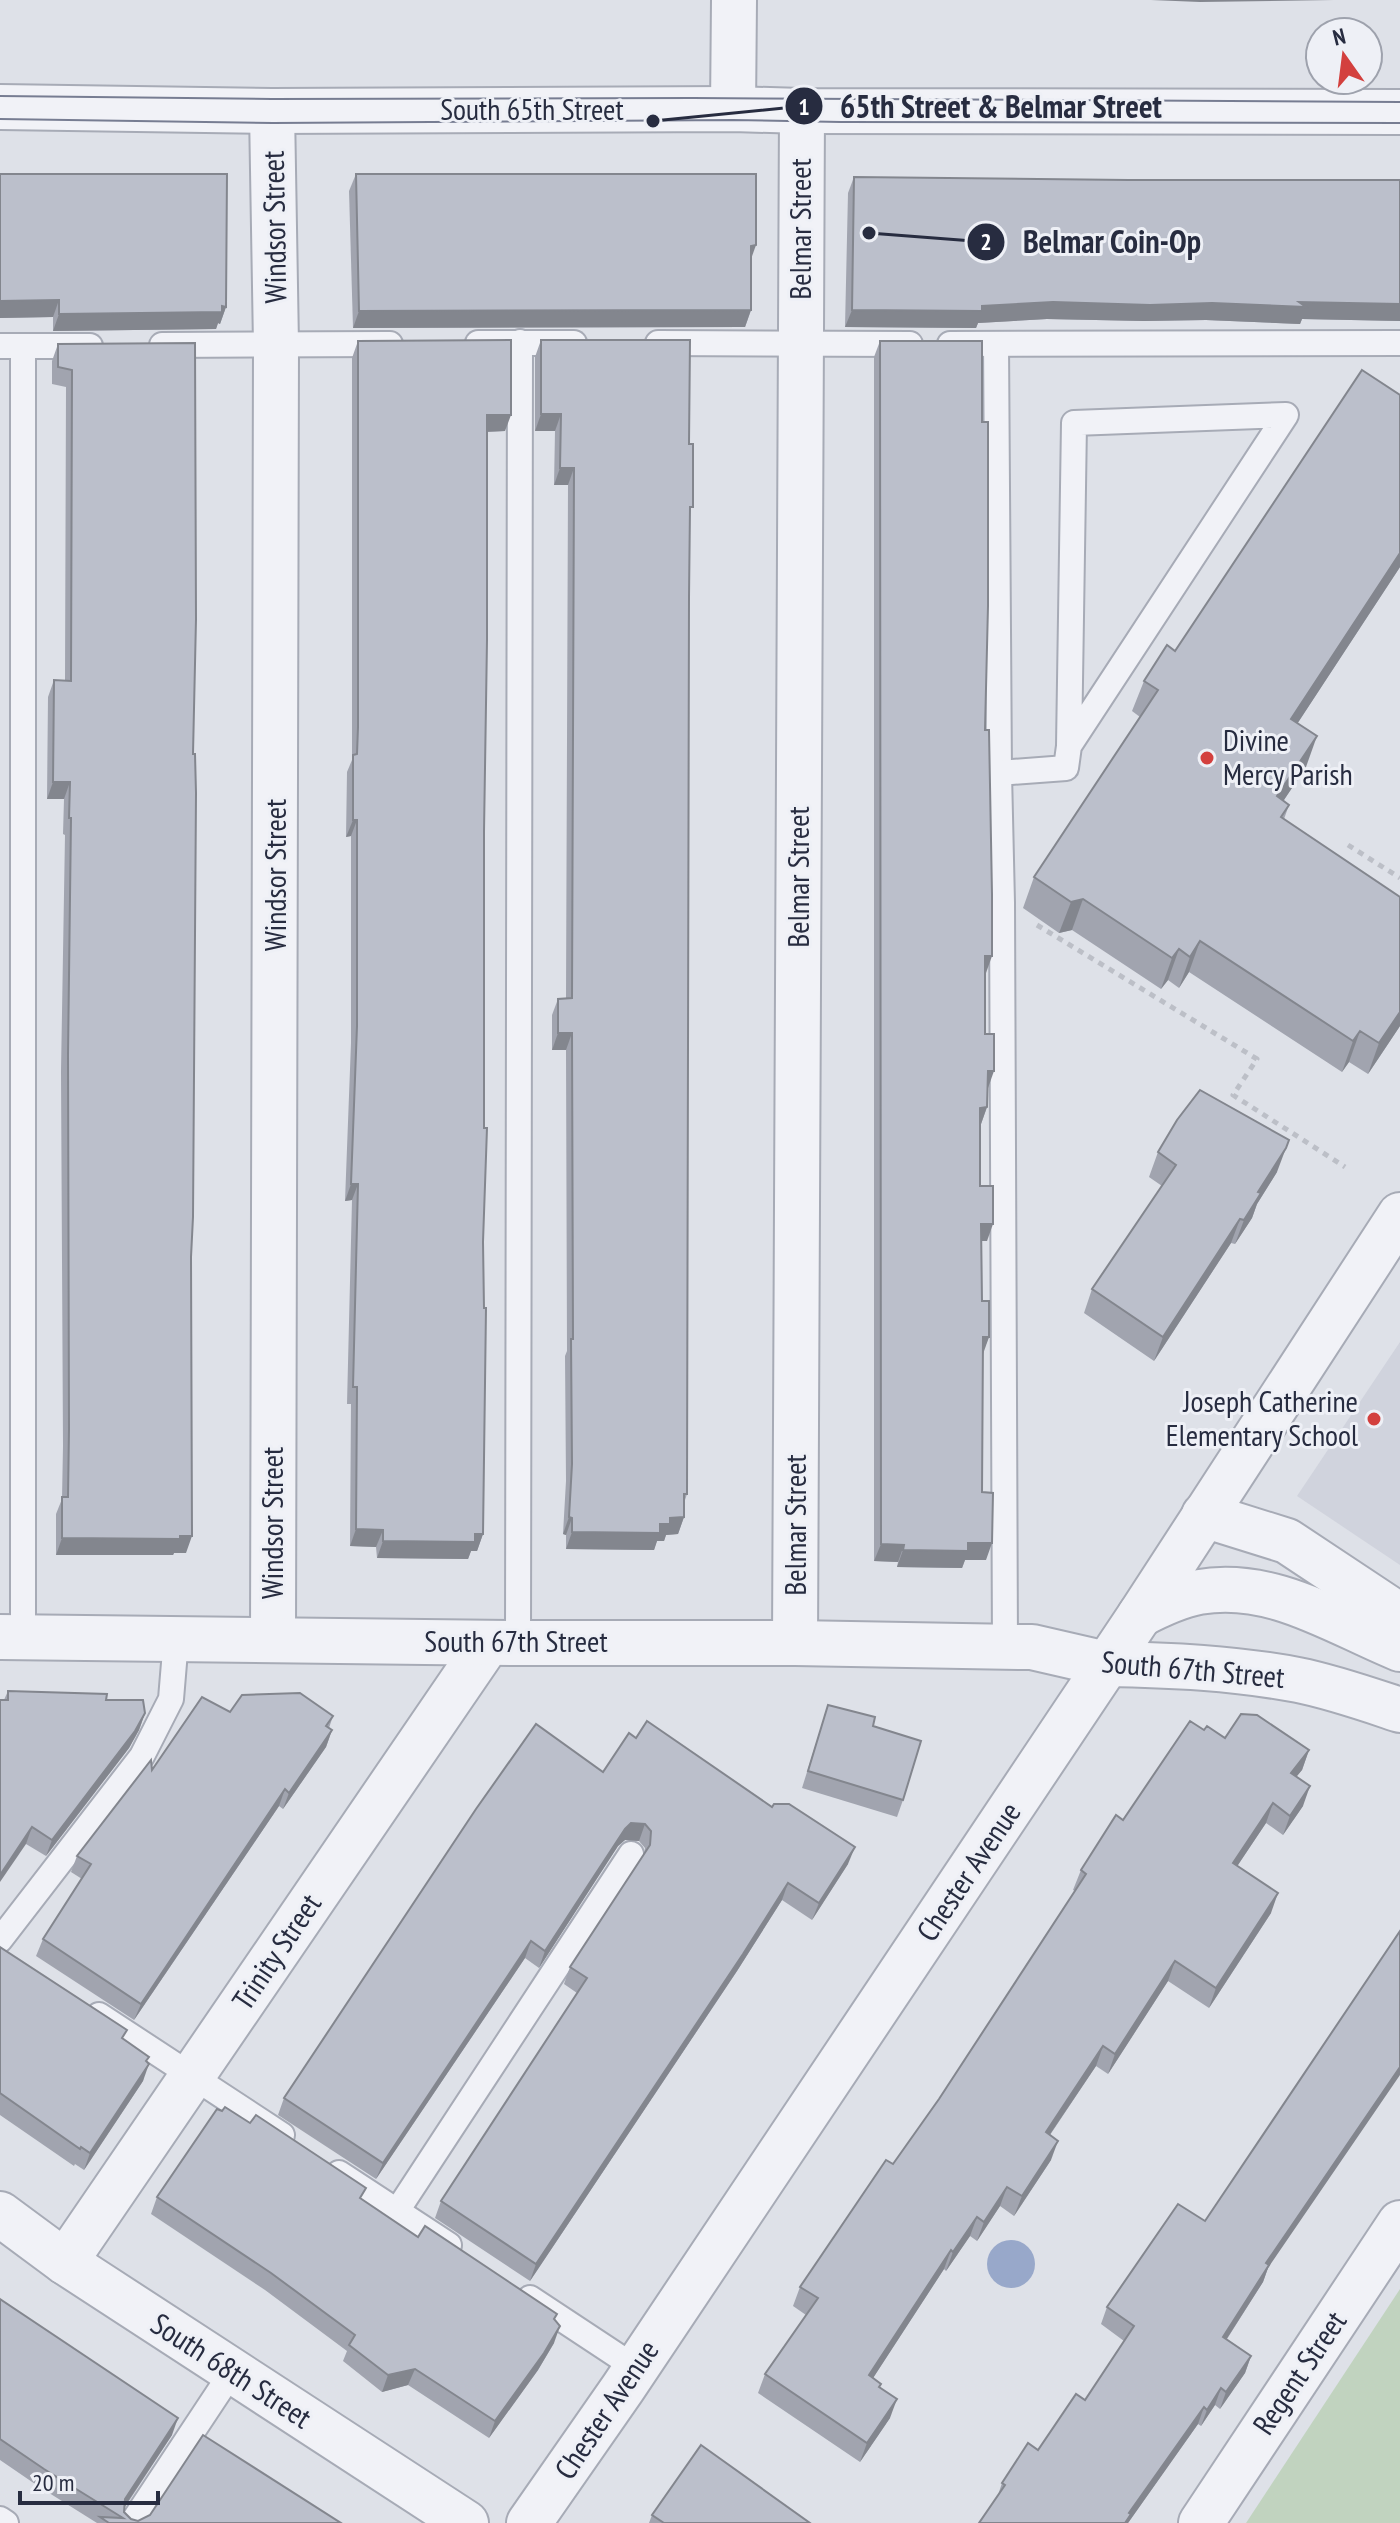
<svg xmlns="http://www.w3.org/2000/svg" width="1400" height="2523" viewBox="0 0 1400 2523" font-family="'PT Sans Narrow',sans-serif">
<rect width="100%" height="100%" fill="#dee1e8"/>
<polygon fill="#d0d3dd" points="1400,1342 1400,1565 1297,1496"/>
<polygon fill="#c1d3bf" points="1400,2289 1400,2523 1246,2523"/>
<circle fill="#98a8ca" cx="1011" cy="2264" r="24"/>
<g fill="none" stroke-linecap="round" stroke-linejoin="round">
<defs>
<g id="service">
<polyline points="478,343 574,343"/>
<polyline points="658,343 910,344"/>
<polyline points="950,344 1400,343"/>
<polyline points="996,344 999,773 1002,903 1005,1647"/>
<polyline points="162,345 390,344"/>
<polyline points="0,346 90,346"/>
<polyline points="999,773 1066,768 1069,746 1074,423 1286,415 1069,746"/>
<polyline points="23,1637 23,346"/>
<polyline points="518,1643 520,342"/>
<polyline points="0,1940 142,1756 171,1699 176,1639"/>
<polyline points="99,2015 282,2135"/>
<polyline points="339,2173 449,2245"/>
<polyline points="397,2211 631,1854"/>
<polyline points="530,2298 636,2368"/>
<polyline points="0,2519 6,2523"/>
<polyline points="132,2523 232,2372"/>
</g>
<g id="minor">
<polyline points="733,109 734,0"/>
<polyline points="272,111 276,345 273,1639"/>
<polyline points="1204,1515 1287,1541 1400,1616"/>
<path d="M1140,1615C1159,1605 1178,1596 1199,1592C1272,1579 1336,1623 1400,1649"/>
<polyline points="795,1643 802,111"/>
<path d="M1106,1664C1171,1665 1234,1668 1298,1680C1333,1687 1367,1699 1400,1710"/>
<polyline points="0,2214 65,2262 466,2523"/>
<polyline points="65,2262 488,1643"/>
<polyline points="1201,2523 1400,2223"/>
</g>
<g id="tertiary">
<polyline points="0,107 272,111 733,109 802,111 1400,112"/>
<polyline points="0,1637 518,1643 795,1643 1021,1647 1032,1647 1106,1664"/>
<polyline points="529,2523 623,2388 1140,1615 1400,1215"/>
</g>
</defs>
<use href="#service" stroke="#a7abb6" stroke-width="28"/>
<use href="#minor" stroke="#a7abb6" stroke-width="48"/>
<use href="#tertiary" stroke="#a7abb6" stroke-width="48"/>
<g stroke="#bcbfc7" stroke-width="5" stroke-dasharray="6 6" stroke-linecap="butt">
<polyline points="1348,845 1400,878"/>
<polyline points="1037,925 1257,1059 1233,1095 1345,1167"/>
</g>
<use href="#service" stroke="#f1f2f7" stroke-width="24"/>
<use href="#minor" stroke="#f1f2f7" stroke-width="44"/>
<use href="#tertiary" stroke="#f1f2f7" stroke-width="44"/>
<g stroke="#777d92" stroke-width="2">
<polyline points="0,96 272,99 693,98 1400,102"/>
<polyline points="0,119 273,123 733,120 841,122 1400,123"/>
</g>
</g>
<g fill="#a1a4af">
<polygon points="0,174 226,307 220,324 218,323 216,329 53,331 53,317 0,318"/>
<polygon points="356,174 751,259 751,310 745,327 353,328 349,191"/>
<polygon points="854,177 1128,180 1400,180 1400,321 1302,319 1300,324 1206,320 1144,321 1047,319 978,323 976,328 845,327 848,193"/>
<polygon points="541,340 689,444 690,515 689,598 687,1494 684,1503 684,1517 678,1534 666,1535 664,1541 657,1541 654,1550 566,1549 566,1535 563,1534 566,1481 565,1356 567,1351 566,1050 552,1050 552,1015 558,999 566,998 568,485 554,485 555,431 535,431 535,357"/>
<polygon points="358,341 505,431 487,432 484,832 483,1534 477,1551 471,1551 468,1559 377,1558 376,1547 350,1546 351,1404 347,1404 352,1200 345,1201 351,1043 351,836 346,837 347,772 352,760 352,358"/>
<polygon points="880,341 982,422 985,730 986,973 985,973 985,1034 987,1088 987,1107 981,1124 980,1186 987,1241 981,1241 982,1301 989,1337 982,1354 982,1492 986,1560 965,1560 962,1568 897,1567 898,1562 874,1561 874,357"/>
<polygon points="195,343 191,1257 186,1553 174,1553 173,1555 56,1555 56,1514 62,1499 63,1446 61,1072 65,835 63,834 64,799 47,799 48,697 54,680 65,681 66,387 52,384 52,361 58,344"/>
<polygon points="1400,395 1400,567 1297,724 1306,767 1283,801 1289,805 1284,819 1400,1026 1368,1074 1349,1062 1342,1072 1189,972 1179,988 1168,980 1161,989 1072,930 1059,933 1023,908 1034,877 1140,717 1132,711 1144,681 1175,651"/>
<polygon points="1158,1152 1277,1172 1257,1204 1252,1218 1235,1244 1231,1243 1154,1361 1084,1313 1092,1289 1162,1186 1149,1177"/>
<polygon points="8,1691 106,1700 145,1713 139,1730 129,1748 46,1856 26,1844 4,1700"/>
<polygon points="828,1705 873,1726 903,1800 897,1817 802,1788"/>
<polygon points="230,1712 333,1716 329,1728 332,1730 326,1747 283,1809 279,1806 134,2020 36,1956 43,1939 82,1879 71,1872 77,1856 152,1770"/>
<polygon points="1204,1730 1225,1738 1309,1750 1302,1770 1296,1776 1303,1806 1283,1835 1266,1823 1237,1866 1271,1913 1209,2008 1168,1981 1108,2074 1096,2066 1050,2135 1051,2160 1014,2216 1000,2206 977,2241 970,2236 946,2271 944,2269 873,2378 881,2384 880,2387 890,2418 860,2462 758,2393 765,2374 806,2315 793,2306 800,2287 893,2164 939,2099 1075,1891 1073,1890 1081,1870 1123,1820"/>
<polygon points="603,1772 848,1864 812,1920 782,1900 737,1971 530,2281 435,2218 441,2201 577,1993 564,1984 570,1967 644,1854 645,1848 639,1841 625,1840 618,1846 539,1968 525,1958 376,2179 278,2115 284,2098"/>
<polygon points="0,1947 124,2040 147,2062 143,2081 84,2170 75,2164 74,2166 0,2115"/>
<polygon points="157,2197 362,2200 418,2237 555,2320 554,2343 538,2370 489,2438 408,2385 382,2392 343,2361 347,2351 265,2290 151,2214"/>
<polygon points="1205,2221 1268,2268 1263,2282 1227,2339 1251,2356 1245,2373 1220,2409 1215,2405 1201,2426 1198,2424 1128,2523 998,2495 1002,2483 1038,2450 1085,2400 1124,2341 1101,2324 1107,2307"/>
<polygon points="0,2299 172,2435 125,2507 124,2512 131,2519 138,2521 341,2523 97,2523 38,2486 0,2460"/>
<polygon points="652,2515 810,2523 649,2523"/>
</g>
<g fill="#83868e">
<polygon points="1151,0 1334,0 1200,2"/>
<polygon points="756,245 750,262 751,246"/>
<polygon points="59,300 53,317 0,318 0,301"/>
<polygon points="1053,302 1299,302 1400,304 1400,321 1302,319 1300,324 1206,320 1144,321 1047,319 978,323 976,328 845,327 852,310"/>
<polygon points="222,306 226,307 220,324 218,323 216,329 53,331 59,314"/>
<polygon points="751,310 745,327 353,328 359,311"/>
<polygon points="541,414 561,414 555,431 535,431"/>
<polygon points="487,415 511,415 505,431 481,432"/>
<polygon points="560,468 574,468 568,485 554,485"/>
<polygon points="1400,553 1400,567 1280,750 1291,719"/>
<polygon points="1317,736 1306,767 1266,827 1277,796"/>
<polygon points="53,782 70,782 64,799 47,799"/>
<polygon points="353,820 357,820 351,836 346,837"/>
<polygon points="1083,899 1072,930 1059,933 1071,902"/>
<polygon points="1200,941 1189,972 1179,988 1190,957"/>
<polygon points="1179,949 1168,980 1161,989 1172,958"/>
<polygon points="985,956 992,956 986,973 978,973"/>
<polygon points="1400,1012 1400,1026 1368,1074 1379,1043"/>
<polygon points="1360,1031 1349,1062 1342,1072 1353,1041"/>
<polygon points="558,1033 572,1033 566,1050 552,1050"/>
<polygon points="988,1071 994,1071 988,1088"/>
<polygon points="987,1107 981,1124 980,1108"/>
<polygon points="1289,1140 1277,1172 1257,1204 1252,1218 1235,1244 1244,1220 1258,1192"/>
<polygon points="351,1184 358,1184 352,1200 345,1201"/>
<polygon points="1240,1219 1231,1243 1154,1361 1163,1337"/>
<polygon points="981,1224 993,1224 987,1241 975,1241"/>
<polygon points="983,1337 989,1337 983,1354 976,1354"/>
<polygon points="569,1517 572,1518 566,1535 563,1534"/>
<polygon points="684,1517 678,1534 666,1535 664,1541 657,1541 654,1550 566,1549 572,1532 660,1524 670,1518"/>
<polygon points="356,1529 383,1530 376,1547 350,1546"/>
<polygon points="475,1534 483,1534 477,1551 471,1551 468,1559 377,1558 383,1541"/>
<polygon points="180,1536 192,1536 186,1553 174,1553 173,1555 56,1555 62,1538"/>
<polygon points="968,1543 992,1543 986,1560 965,1560 962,1568 897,1567 903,1550"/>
<polygon points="881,1544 904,1545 898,1562 874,1561"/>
<polygon points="145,1713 139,1730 129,1748 46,1856 52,1840"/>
<polygon points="332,1730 326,1747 283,1809 289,1793"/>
<polygon points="1309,1750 1302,1770 1284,1792 1291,1773"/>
<polygon points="1310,1786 1303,1806 1283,1835 1290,1816"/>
<polygon points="285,1789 279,1806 134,2020 141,2004"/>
<polygon points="1273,1803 1266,1823 1226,1883 1233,1863"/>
<polygon points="631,1823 645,1824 639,1841 625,1840 618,1846 539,1968 545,1951 625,1829"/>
<polygon points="32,1827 26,1844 0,1882 0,1875"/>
<polygon points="855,1847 848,1864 812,1920 819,1903"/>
<polygon points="788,1883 782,1900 737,1971 530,2281 536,2264"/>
<polygon points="1278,1893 1271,1913 1209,2008 1216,1988"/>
<polygon points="531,1941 525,1958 376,2179 383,2163"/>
<polygon points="1175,1961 1168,1981 1108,2074 1115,2054"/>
<polygon points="1103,2046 1096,2066 1038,2152 1046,2132"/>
<polygon points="149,2064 143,2081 84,2170 90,2153"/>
<polygon points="1400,2067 1400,2075 1268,2268 1263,2282 1217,2354 1223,2337 1266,2263"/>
<polygon points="1058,2141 1051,2160 1014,2216 1022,2196"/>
<polygon points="1007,2187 1000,2206 977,2241 984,2222"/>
<polygon points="977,2217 970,2236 946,2271 953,2252"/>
<polygon points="951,2250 944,2269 862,2395 869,2375"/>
<polygon points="560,2326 554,2343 538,2370 489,2438 495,2421"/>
<polygon points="1251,2356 1245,2373 1220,2409 1226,2392"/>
<polygon points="415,2369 408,2385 382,2392 388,2375"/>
<polygon points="1221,2388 1215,2405 1201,2426 1207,2410"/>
<polygon points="897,2399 890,2418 860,2462 867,2443"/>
<polygon points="1204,2407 1198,2424 1128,2523 1125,2523 1129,2513"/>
<polygon points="178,2418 172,2435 119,2515 125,2499"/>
</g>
<g fill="#bbbfcb" stroke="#83868e" stroke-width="2">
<polygon points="0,174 227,174 226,307 222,306 222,312 59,314 59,300 0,301"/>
<polygon points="356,174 756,174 756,245 751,246 751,310 359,311"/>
<polygon points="854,177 1128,180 1400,180 1400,304 1299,302 1306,307 1212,303 1150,305 1053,302 982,306 982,311 852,310"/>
<polygon points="511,340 511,415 487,415 487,640 484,832 484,1128 487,1128 483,1242 484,1308 486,1308 483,1534 475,1534 475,1542 383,1541 383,1530 356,1529 357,1387 353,1387 358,1184 351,1184 357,1026 357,820 353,820 353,755 357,754 358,727 358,341"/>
<polygon points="541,340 690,340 689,444 693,444 693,507 690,507 689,598 687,1494 684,1494 684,1517 670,1518 670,1524 660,1524 660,1533 572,1532 572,1518 569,1517 572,1464 571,1339 573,1339 572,1033 558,1033 558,999 572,998 574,468 560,468 561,414 541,414"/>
<polygon points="880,341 982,341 982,422 988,422 988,606 985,730 989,730 992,894 992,956 985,956 985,1034 994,1034 994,1071 988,1071 987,1107 980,1108 980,1186 993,1186 993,1224 981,1224 982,1301 989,1301 989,1337 983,1337 982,1492 993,1493 992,1543 968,1543 968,1551 903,1550 904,1545 881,1544"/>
<polygon points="195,343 196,619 193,754 195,754 196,793 193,1217 191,1257 192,1536 180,1536 180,1539 62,1538 62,1497 68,1497 69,1429 68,1055 71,818 69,818 70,782 53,782 54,680 71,681 72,370 58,367 58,344"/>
<polygon points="1362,370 1400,395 1400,553 1291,719 1317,736 1277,796 1289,805 1281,817 1400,897 1400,1012 1379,1043 1360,1031 1353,1041 1200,941 1190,957 1179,949 1172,958 1083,899 1071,902 1034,877 1158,690 1144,681 1167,645 1175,651"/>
<polygon points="1200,1090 1289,1140 1286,1148 1258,1192 1261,1193 1244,1220 1240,1219 1163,1337 1092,1289 1176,1165 1158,1152 1177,1120"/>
<polygon points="8,1691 107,1694 106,1700 143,1700 145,1713 135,1731 52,1840 32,1827 0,1875 0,1700 8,1700"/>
<polygon points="300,1693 333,1716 326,1726 332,1730 289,1793 285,1789 141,2004 43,1939 91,1864 77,1856 151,1760 152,1770 202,1697 230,1712 242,1695"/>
<polygon points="828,1705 875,1717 873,1726 921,1741 903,1800 808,1771"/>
<polygon points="1241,1714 1257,1715 1309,1750 1291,1773 1310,1786 1290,1816 1273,1803 1233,1863 1278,1893 1216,1988 1175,1961 1115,2054 1103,2046 1046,2132 1058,2141 1022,2196 1007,2187 984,2222 977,2217 953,2252 951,2250 869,2375 881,2384 879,2387 897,2399 867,2443 765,2374 818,2298 800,2287 886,2160 893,2164 939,2099 1086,1874 1081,1870 1116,1815 1123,1820 1190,1721 1204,1730 1207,1726 1225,1738"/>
<polygon points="647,1721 772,1807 774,1804 789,1804 855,1847 819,1903 788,1883 743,1954 536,2264 441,2201 587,1978 570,1967 650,1845 651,1831 645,1824 631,1823 625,1829 545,1951 531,1941 383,2163 284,2098 476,1809 536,1724 603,1772 629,1733 636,1738"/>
<polygon points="1400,1931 1400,2067 1266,2263 1269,2265 1223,2337 1251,2356 1226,2392 1221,2388 1207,2410 1204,2407 1129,2513 1131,2514 1125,2523 979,2523 1005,2485 1002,2483 1028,2443 1038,2450 1076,2394 1085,2400 1134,2326 1107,2307 1178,2204 1205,2221"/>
<polygon points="0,1947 127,2030 122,2038 149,2057 146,2061 149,2064 90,2153 81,2147 80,2149 0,2093"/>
<polygon points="225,2107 250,2123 256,2115 366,2188 360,2198 418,2237 425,2226 557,2314 554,2319 560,2326 544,2353 495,2421 415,2369 388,2375 349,2345 355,2335 271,2273 157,2197 217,2109 222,2111"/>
<polygon points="0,2299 178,2418 125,2499 124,2512 131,2519 138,2521 150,2515 203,2435 341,2523 109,2523 100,2517 123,2518 44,2469 0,2439"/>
<polygon points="701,2445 810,2523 664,2523 652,2515"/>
</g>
<g fill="#d3403e" stroke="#eef0f6" stroke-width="3">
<circle cx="1207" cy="758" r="8"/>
<circle cx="1374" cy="1419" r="8"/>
</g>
<g text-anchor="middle" stroke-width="6" stroke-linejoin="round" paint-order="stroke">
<g font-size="30" fill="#272c40" stroke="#eef0f6">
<text x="532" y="120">South 65th Street</text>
<text transform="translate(275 227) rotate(-91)" y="10">Windsor Street</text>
<text transform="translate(801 229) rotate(-90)" y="10">Belmar Street</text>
<text transform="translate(276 875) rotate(-90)" y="10">Windsor Street</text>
<text transform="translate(799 877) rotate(-90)" y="10">Belmar Street</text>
<text transform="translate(273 1523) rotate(-90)" y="10">Windsor Street</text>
<text transform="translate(796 1525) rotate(-90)" y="10">Belmar Street</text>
<text x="516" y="1652">South 67th Street</text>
<text transform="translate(1193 1670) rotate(5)" y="10">South 67th Street</text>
<text transform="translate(969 1872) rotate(-56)" y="10">Chester Avenue</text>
<text transform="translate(277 1952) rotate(-56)" y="10">Trinity Street</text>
<text transform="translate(231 2371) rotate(33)" y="10">South 68th Street</text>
<text transform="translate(1300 2373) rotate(-56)" y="10">Regent Street</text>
<text transform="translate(607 2410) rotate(-56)" y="10">Chester Avenue</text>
</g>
<g font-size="30" fill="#272c40" stroke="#eef0f6" text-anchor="start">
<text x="1223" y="751">Divine<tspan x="1223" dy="34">Mercy Parish</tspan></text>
<text x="1358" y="1412" text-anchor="end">Joseph Catherine<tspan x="1358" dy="34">Elementary School</tspan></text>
</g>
</g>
<path fill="none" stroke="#272c40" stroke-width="3" d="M653 121L804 106M869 233L986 242"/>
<g fill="#272c40" stroke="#eef0f6" stroke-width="3">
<circle cx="653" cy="121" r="8"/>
<circle cx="869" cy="233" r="8"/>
<circle cx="804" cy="106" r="20"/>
<circle cx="986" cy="242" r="20"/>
</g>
<g font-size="24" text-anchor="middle" font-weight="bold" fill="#fff">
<text x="804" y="115">1</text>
<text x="986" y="250">2</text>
</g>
<g font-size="32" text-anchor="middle" font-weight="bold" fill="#272c40" stroke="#eef0f6" stroke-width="6" stroke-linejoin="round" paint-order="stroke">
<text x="1001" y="118">65th Street &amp; Belmar Street</text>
<text x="1112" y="253">Belmar Coin-Op</text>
</g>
<g transform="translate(1344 56) rotate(346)"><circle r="38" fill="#eef0f6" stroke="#9ea2ad" stroke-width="2"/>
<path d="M0-6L14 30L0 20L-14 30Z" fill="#d3403e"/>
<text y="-12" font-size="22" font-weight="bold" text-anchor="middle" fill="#272c40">N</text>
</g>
<path d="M20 2491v12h138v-12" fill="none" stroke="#272c40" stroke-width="4"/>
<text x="32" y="2491" font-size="24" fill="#272c40" stroke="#eef0f6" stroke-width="6" paint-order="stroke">20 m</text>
</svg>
